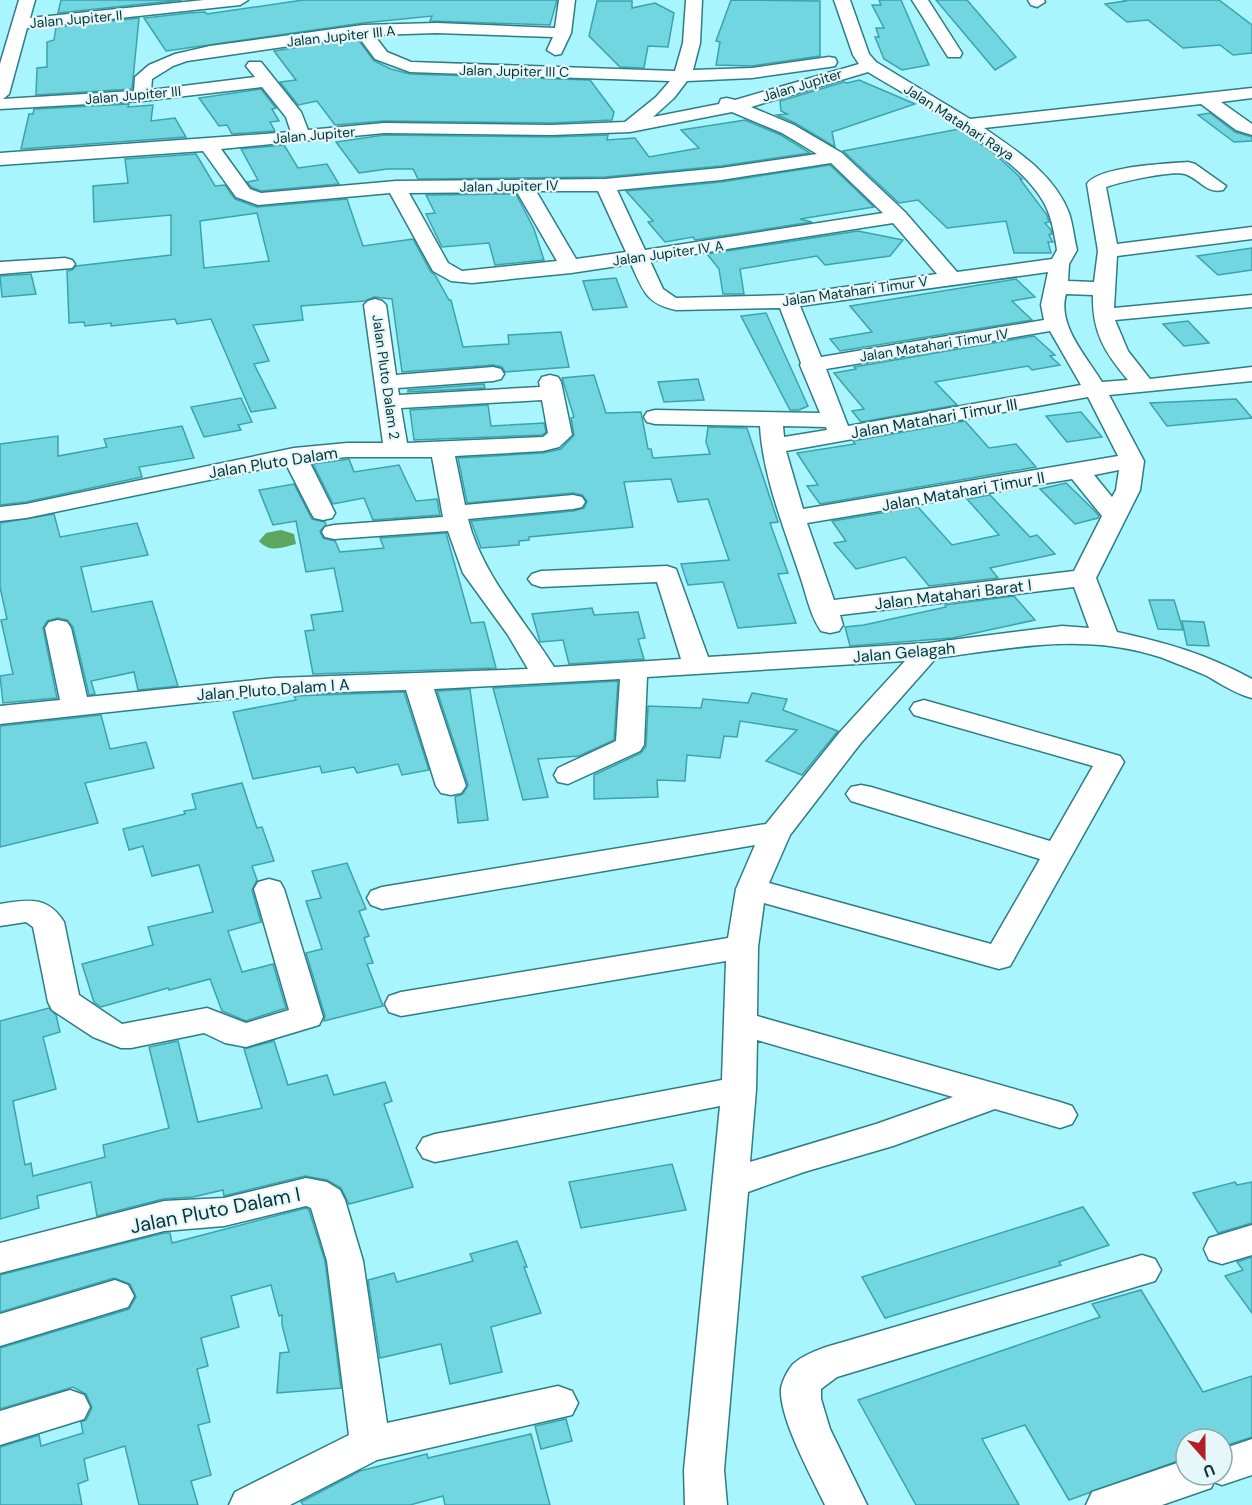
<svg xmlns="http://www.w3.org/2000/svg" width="1252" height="1505" viewBox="0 0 1252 1505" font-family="'DM Sans',sans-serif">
<rect width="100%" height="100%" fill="#a8f5fe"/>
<path fill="#5ca65f" d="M281,530L294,534L296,544C282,548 269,553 259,541L266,533Z"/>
<g fill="#71d6e0" stroke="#3aa3ae" stroke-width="1.5" fill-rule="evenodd">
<polygon points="61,0 182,0 58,13"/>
<polygon points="303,0 557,0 550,25 430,21 432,16 363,23 166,51 144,18 189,13 205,12 207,14"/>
<polygon points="731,0 820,1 820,56 752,66 716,65 720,42 716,41"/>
<polygon points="879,0 901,0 929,65 902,70 884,59 875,37 879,37 876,28 884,28 872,5 881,5"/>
<polygon points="936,0 967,0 1016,57 995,70"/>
<polygon points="1123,0 1219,0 1252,25 1252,53 1233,55 1220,45 1183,48 1148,20 1127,22 1105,4 1125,1"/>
<polygon points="597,1 632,1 632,8 655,3 674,13 668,47 648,46 644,68 620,67 589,36"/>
<polygon points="139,18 132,89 36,95 37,68 47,67 47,42 54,40 56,27"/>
<polygon points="357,38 374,61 391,69 410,74 590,80 614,112 612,120 552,123 384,121 335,125 317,101 298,105 280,82 296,80 274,51"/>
<polygon points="859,80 915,104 832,132 835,147 795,123 777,115 787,114 781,111 780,101 844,82 847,83"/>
<polygon points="261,89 276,108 272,109 279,121 270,122 275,131 232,134 227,125 219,126 199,98"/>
<polygon points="129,104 128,107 153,105 151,121 175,118 186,137 21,149 29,114 33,114 34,109"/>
<polygon points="1210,113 1235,132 1252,137 1252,141 1234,142 1198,115"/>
<polygon points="745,120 781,135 810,153 721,166 605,177 418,179 413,169 387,169 359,173 336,142 384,135 552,137 608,135 607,140 635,138 649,157 699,148 681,130"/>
<polygon points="959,129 995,154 1022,179 1020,179 1047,215 1049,222 1045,223 1051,230 1052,234 1049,235 1053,242 1048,242 1051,253 1014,253 1006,221 947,228 918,200 899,203 843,151"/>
<polygon points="284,145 298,168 327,164 339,184 261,191 251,187 247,182 258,180 241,149"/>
<path d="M196,154L215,186L225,185L235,199L257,207L347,199L363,246L413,239L431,272L435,275L449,300H451L463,347L509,344L508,335L561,332L569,367L505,372L502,367L493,365L402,372L392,299L374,297L365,301L301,306L303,320L253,325L269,361L254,364L276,408L251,412L211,319L177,324L175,319L111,326V323L85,326L84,322L69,323L67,271L72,270L76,266L171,255V215L94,222L93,186L128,183L125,159ZM257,213L269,261L204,268L200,221Z"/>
<polygon points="830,165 874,207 800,219 812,222 695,240 693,237 665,242 648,222 653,221 626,191 721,182"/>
<polygon points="516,194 534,229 544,260 495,265 489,243 442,247 426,214 435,213 426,195"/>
<polygon points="858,231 903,240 890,256 825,265 817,256 740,269 744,294 723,294 719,269 707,254"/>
<polygon points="1252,248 1252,270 1218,275 1197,256"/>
<polygon points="31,274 36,294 2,297 0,276"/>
<polygon points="616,278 627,307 593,310 583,281"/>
<polygon points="1016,279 1035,297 1012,301 1032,320 840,351 830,339 872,332 850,306"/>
<polygon points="766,313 808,406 799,410 790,410 741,316"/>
<polygon points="1188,321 1209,343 1184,346 1163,324"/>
<polygon points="1034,336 1055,355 1050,356 1060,365 1032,370 1028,366 935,382 957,405 861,422 852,411 864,409 834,373 856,369 854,367"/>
<polygon points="594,375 606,413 641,412 648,449 651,449 653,458 710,454 706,442 708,427 747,428 778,522 770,523 788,573 778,574 796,623 738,628 723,582 688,585 681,564 729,560 708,499 678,502 671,479 624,482 633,527 529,537 529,540 519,541 519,545 481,548 471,521 573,511 584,508 587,501 582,495 573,493 467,503 458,458 543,453 561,449 574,435 571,418 574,417 562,378"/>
<polygon points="698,379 704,400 664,402 658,382"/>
<polygon points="484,384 485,388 408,392 408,390"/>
<polygon points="241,398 252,422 238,425 241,430 204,437 191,407"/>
<polygon points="1236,399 1252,418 1167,426 1150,403"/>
<polygon points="488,405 491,426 544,423 546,432 542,435 414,440 410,410"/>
<polygon points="1081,412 1102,437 1067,442 1046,416"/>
<polygon points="965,421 989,448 1016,444 1036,467 820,504 807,486 818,485 797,453 855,444 853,441"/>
<polygon points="182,426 194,458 139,467 142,477 26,502 0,505 0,444 58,436 58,456 107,447 104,439"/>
<polygon points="349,459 354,472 399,465 416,501 437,499 440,515 373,520 364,498 333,504 313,464"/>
<polygon points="1066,483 1093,509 1099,516 1098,518 1075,524 1040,489"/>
<polygon points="294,484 312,519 325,522 326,525 320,531 323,538 335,541 340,552 384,548 380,538 446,533 471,623 484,622 496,668 313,674 305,631 314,630 311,615 343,611 334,568 306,572 296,521 273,525 259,490"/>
<polygon points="990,495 1030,537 1037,535 1055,554 990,568 998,578 929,586 905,557 856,569 834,543 846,541 832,521 918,507 952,545 999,535 967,499"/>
<polygon points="54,514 60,537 137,523 148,555 81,567 92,612 152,601 178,686 138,690 134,672 91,681 95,694 89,695 73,627 67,620 58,618 47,621 43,628 57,698 3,703 0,676 13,674 1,620 7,619 0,587 0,523"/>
<polygon points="1014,596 1035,620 952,638 850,646 845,627 864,625 946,607 945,605"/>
<polygon points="1149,600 1174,600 1183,630 1158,629"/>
<polygon points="592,608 594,615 638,612 645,638 638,639 644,659 569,664 563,640 540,642 532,614"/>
<polygon points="1182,621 1204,622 1209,646 1187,645"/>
<polygon points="618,681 614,740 579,756 538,759 548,797 523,800 493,688"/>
<polygon points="470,689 488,820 458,823 455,797 463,794 468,785 437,691"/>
<polygon points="404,692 429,770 402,775 398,764 357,773 354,767 322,773 320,766 253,779 233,712 296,700 294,696"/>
<polygon points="752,693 787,699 783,710 838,731 802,775 766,761 797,730 740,721 737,737 724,736 720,758 687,755 685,781 657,780 658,797 594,799 594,775 641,753 646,746 648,706 701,708 703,699 748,703"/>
<polygon points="101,715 110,749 146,742 154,768 85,783 98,823 0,847 0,726"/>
<polygon points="242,783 257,828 262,827 274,861 252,866 257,880 252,890 261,922 228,931 242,972 273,964 286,1008 246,1021 222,1011 210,979 169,990 168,988 101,1007 94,1002 82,964 153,945 148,927 213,912 199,865 152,876 143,846 129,850 123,829 185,814 184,811 196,809 192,794"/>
<polygon points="347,863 366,909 359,911 369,936 364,938 373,963 367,964 383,1006 324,1021 325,1016 306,953 322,949 306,901 321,898 312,871"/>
<polygon points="49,1008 56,1015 60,1032 43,1037 56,1089 13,1101 25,1165 31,1163 33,1176 105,1157 103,1145 169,1128 149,1047 178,1041 198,1122 262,1108 244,1049 274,1041 288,1085 327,1075 334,1095 385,1082 392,1101 384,1104 413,1187 349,1204 341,1188 327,1180 305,1176 224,1196 223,1190 193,1197 163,1199 97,1216 91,1182 37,1196 39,1208 0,1219 0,1021"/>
<polygon points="672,1164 686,1210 581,1228 569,1182"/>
<polygon points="1235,1182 1237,1185 1252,1182 1252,1223 1218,1233 1193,1193"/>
<polygon points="1083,1207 1109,1245 1059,1262 1061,1265 885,1318 862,1277"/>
<polygon points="306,1208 309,1210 325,1261 341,1388 277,1393 280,1353 289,1352 282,1325 282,1315 279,1316 271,1285 231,1296 239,1327 201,1338 208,1366 197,1369 210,1422 198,1425 211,1475 191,1481 198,1505 139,1505 125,1446 84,1459 88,1480 78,1484 82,1505 0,1505 0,1447 39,1435 41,1446 83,1433 81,1422 86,1420 92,1408 86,1394 73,1387 0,1409 0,1348 129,1309 136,1297 130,1284 114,1278 0,1312 0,1275 164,1233 170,1233 172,1243"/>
<polygon points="517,1241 527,1267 524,1267 541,1313 491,1327 502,1372 450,1384 441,1344 380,1358 368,1280 394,1273 397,1282 473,1261 470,1254"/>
<polygon points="1252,1257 1252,1313 1225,1276 1243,1270 1237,1262"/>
<polygon points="1141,1290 1203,1392 1252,1376 1252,1437 1222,1447 1222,1439 1186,1439 1186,1458 1069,1500 1025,1425 982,1439 1019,1505 916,1505 858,1400 1100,1317 1092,1304"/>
<polygon points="566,1419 572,1441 541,1449 535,1426"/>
<polygon points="531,1434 550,1505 445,1505 443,1496 410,1505 303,1505 301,1502 360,1471 427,1454 428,1458"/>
</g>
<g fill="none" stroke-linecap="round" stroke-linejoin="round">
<defs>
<g id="minor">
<path d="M19,0H35L30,18L204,0H248L240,5L27,28L9,94L3,99L134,91L135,77L149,65L175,54L210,46L363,25L437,23L555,28L559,0H575L571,33L561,54L555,55L547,50L553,37L437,33L374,35L387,52L411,62L675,71L683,43L686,0H702L700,43L693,70L752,68L829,57L835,58L837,62L835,66L829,67L752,78L687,81L674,98L653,117L719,104L721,99L727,98L735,100L859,64L853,55L834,0H850L869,54L876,62L970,119L1252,88V98L1221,102L1252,124V135L1236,130L1201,104L984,128C1017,151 1054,174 1069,213C1073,225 1074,238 1077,250L1069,264L1068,281L1094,282L1098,251L1087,184C1099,166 1166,164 1188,162L1195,164L1226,186L1223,190C1206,194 1200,179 1185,174C1172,170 1120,182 1106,187L1117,244L1252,227V239L1117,256L1114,308L1252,295V307L1115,320L1128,351L1150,379L1252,367V381L1109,395L1144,461L1140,490L1096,578L1117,632C1167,643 1206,654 1252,679V698C1236,694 1221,684 1207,676C1192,669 1175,663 1160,657C1082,632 1014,648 936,658L860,744L790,835L769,883L991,944L1040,859L851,801L846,794L851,787L861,785L871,787L1050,841L1093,766L914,715L910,709L914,703L924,700L1120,756L1124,762L1010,966L999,969L764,903L758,947L757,1016L1060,1102L1072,1106L1077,1115L1072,1124L1060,1128L995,1109L893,1146L804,1172L748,1192L724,1470L727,1505H685L684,1470L720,1106L435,1162L423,1158L417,1148L423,1138L435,1134L722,1080L726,961L401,1016L389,1012L385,1004L389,996L401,992L728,938L736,889L755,845L382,909L371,905L367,898L371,891L382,887L766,824L840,732L905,661L647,677L644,745L640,751L568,784L558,782L554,775L558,768L616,741L620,679L434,689L466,786L461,793L451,795L441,793L436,786L406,690L275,694L0,724V706L60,700L45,628L49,622L58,620L67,622L71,628L87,697L275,678L528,669L508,635L463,573L448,531L334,539L325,537L322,532L325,527L334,525L443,517L432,457H347L309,461L335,513L332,518L323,520L314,518L311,513L286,464L26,518L0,521V507L26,504L294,448L347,443H383L364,305L368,301L375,299L382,301L386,305L396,375L493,367L501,369L504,374L501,379L493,381L398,388L399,395L540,387L539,382L542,377L550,375L558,377L561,382L572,435L559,447L543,451L455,456L465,505L573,495L582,497L585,502L582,507L573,509L468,519C482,575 524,619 554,667L681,659L657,582L541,587L532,584L528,579L532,574L541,571L667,566L676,569L708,657L928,643L1062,626L1089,628L1074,587L840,615L843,625L839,631L830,633L821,631C810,615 807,597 801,579C785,530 763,478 760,426L655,424L647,422L644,417L647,412L655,410L820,413L800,365L801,363L780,308L676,310C646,304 643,290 631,264L571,273L472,283L451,281L433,271L390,193L258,205L236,197L203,151L0,165V153L291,132L286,117L262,87L142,101L0,109V64ZM358,36L375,59L410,72L670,81L656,97L625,122L552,125L384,123L308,130L301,112L261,62H249L246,66L255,77L151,90L152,79L173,66L187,61ZM868,72C918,103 1030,158 1049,214C1053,225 1055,238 1057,250L1052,259L957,272L905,212L842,153L794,125L751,107ZM732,112L782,133L817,154L721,168L605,179L396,181L261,193L250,189L221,149L384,133L552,135L630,132ZM831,163L883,213L645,250L617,190L721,180ZM536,191H598L626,252L576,259ZM517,192L557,261L462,271L448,263L409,193ZM893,223L937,274L788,295L676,298L663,289L650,261ZM1048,272L1041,305L1044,320L821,357L800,306ZM1066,294L1093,295C1092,331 1104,352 1128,380L1102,382C1086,356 1057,325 1066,294ZM1050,331L1081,385L848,426L826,369ZM1088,397L1118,456L803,509L786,451ZM542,400L548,433L543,437L407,443L401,408ZM783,426L826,427L827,430L784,437ZM1119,470L1116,490L1112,497L1094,475ZM1072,479L1102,516L1074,571L834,600L807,523ZM757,1040L953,1097L876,1124L750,1162L756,1090Z"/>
<polygon points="912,0 928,0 962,53 960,57 948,57"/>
<polygon points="1028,0 1044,0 1045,2 1037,7 1031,5"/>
<polygon points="65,258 72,260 75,264 72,268 0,274 0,262"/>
<path d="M269,879L280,882L284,889L323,1017L319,1025L246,1047L225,1043L204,1033L131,1048H121L93,1037L52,1010L48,1002L33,927L26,922L0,926V904C27,900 47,895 64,922L79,995L122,1024L207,1008L246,1023L289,1010L254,889L258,882Z"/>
<polygon points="306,1178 327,1182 340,1190 345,1200 363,1261 387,1423 558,1386 572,1391 578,1403 572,1415 377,1460 290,1505 229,1505 235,1492 349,1435 327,1261 311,1208 306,1206 224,1226 164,1231 0,1273 0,1243 164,1201 224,1198"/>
<polygon points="1252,1225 1252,1255 1222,1264 1209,1260 1204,1249 1209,1238"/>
<path d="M1142,1255L1155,1259L1161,1270L1155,1281L837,1377L821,1389V1399L830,1429L867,1505H825C812,1478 779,1418 781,1389C782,1381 788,1370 793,1364C802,1356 815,1351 826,1347Z"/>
<polygon points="115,1280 128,1285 134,1296 128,1307 0,1346 0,1314"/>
<polygon points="70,1390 84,1395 90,1407 84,1419 0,1445 0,1411"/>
<polygon points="1252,1439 1252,1475 1222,1485 1214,1482 1211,1488 1162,1505 1086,1505 1092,1492 1186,1460 1186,1475 1222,1475 1222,1449"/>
</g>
</defs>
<use href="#minor" stroke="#2e7d85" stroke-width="3"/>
<use href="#minor" fill="#fff" fill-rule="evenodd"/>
</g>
<g text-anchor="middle" stroke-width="4.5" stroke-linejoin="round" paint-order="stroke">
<g font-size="14" fill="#053438" stroke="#e5f7f9">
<text transform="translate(76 19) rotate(-5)" y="5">Jalan Jupiter II</text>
<text transform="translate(341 36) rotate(-6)" y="5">Jalan Jupiter III A</text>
<text transform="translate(514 71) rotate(1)" y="5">Jalan Jupiter III C</text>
<text transform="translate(802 85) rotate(-17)" y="5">Jalan Jupiter</text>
<text transform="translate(133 95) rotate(-5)" y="5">Jalan Jupiter III</text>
<text transform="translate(959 122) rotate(33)" y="5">Jalan Matahari Raya</text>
<text transform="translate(314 135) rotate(-5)" y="5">Jalan Jupiter</text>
<text transform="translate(509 186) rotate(-1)" y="5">Jalan Jupiter IV</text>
<text transform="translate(668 253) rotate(-8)" y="5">Jalan Jupiter IV A</text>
<text transform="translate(855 291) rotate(-8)" y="5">Jalan Matahari Timur V</text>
<text transform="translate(934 345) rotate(-9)" y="5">Jalan Matahari Timur IV</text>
<text transform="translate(386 377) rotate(82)" y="5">Jalan Pluto Dalam 2</text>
</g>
<g font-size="16" fill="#053438" stroke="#e5f7f9">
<text transform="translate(934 418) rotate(-10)" y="6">Jalan Matahari Timur III</text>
<text transform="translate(273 462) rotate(-9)" y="6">Jalan Pluto Dalam</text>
<text transform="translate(963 491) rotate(-10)" y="6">Jalan Matahari Timur II</text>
<text transform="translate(953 594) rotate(-7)" y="6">Jalan Matahari Barat I</text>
<text transform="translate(904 652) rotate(-5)" y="6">Jalan Gelagah</text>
<text transform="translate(273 689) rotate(-4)" y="6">Jalan Pluto Dalam I A</text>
</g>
<g font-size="20" fill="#053438" stroke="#e5f7f9">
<text transform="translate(215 1210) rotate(-11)" y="7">Jalan Pluto Dalam I</text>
</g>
</g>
<g transform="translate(1204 1457) rotate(159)"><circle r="28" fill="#e5f7f9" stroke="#8ba9ac" stroke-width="1.5"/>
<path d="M0-4.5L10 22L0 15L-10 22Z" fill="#b11f27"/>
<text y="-9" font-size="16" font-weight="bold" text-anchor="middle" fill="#053438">U</text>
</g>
</svg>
